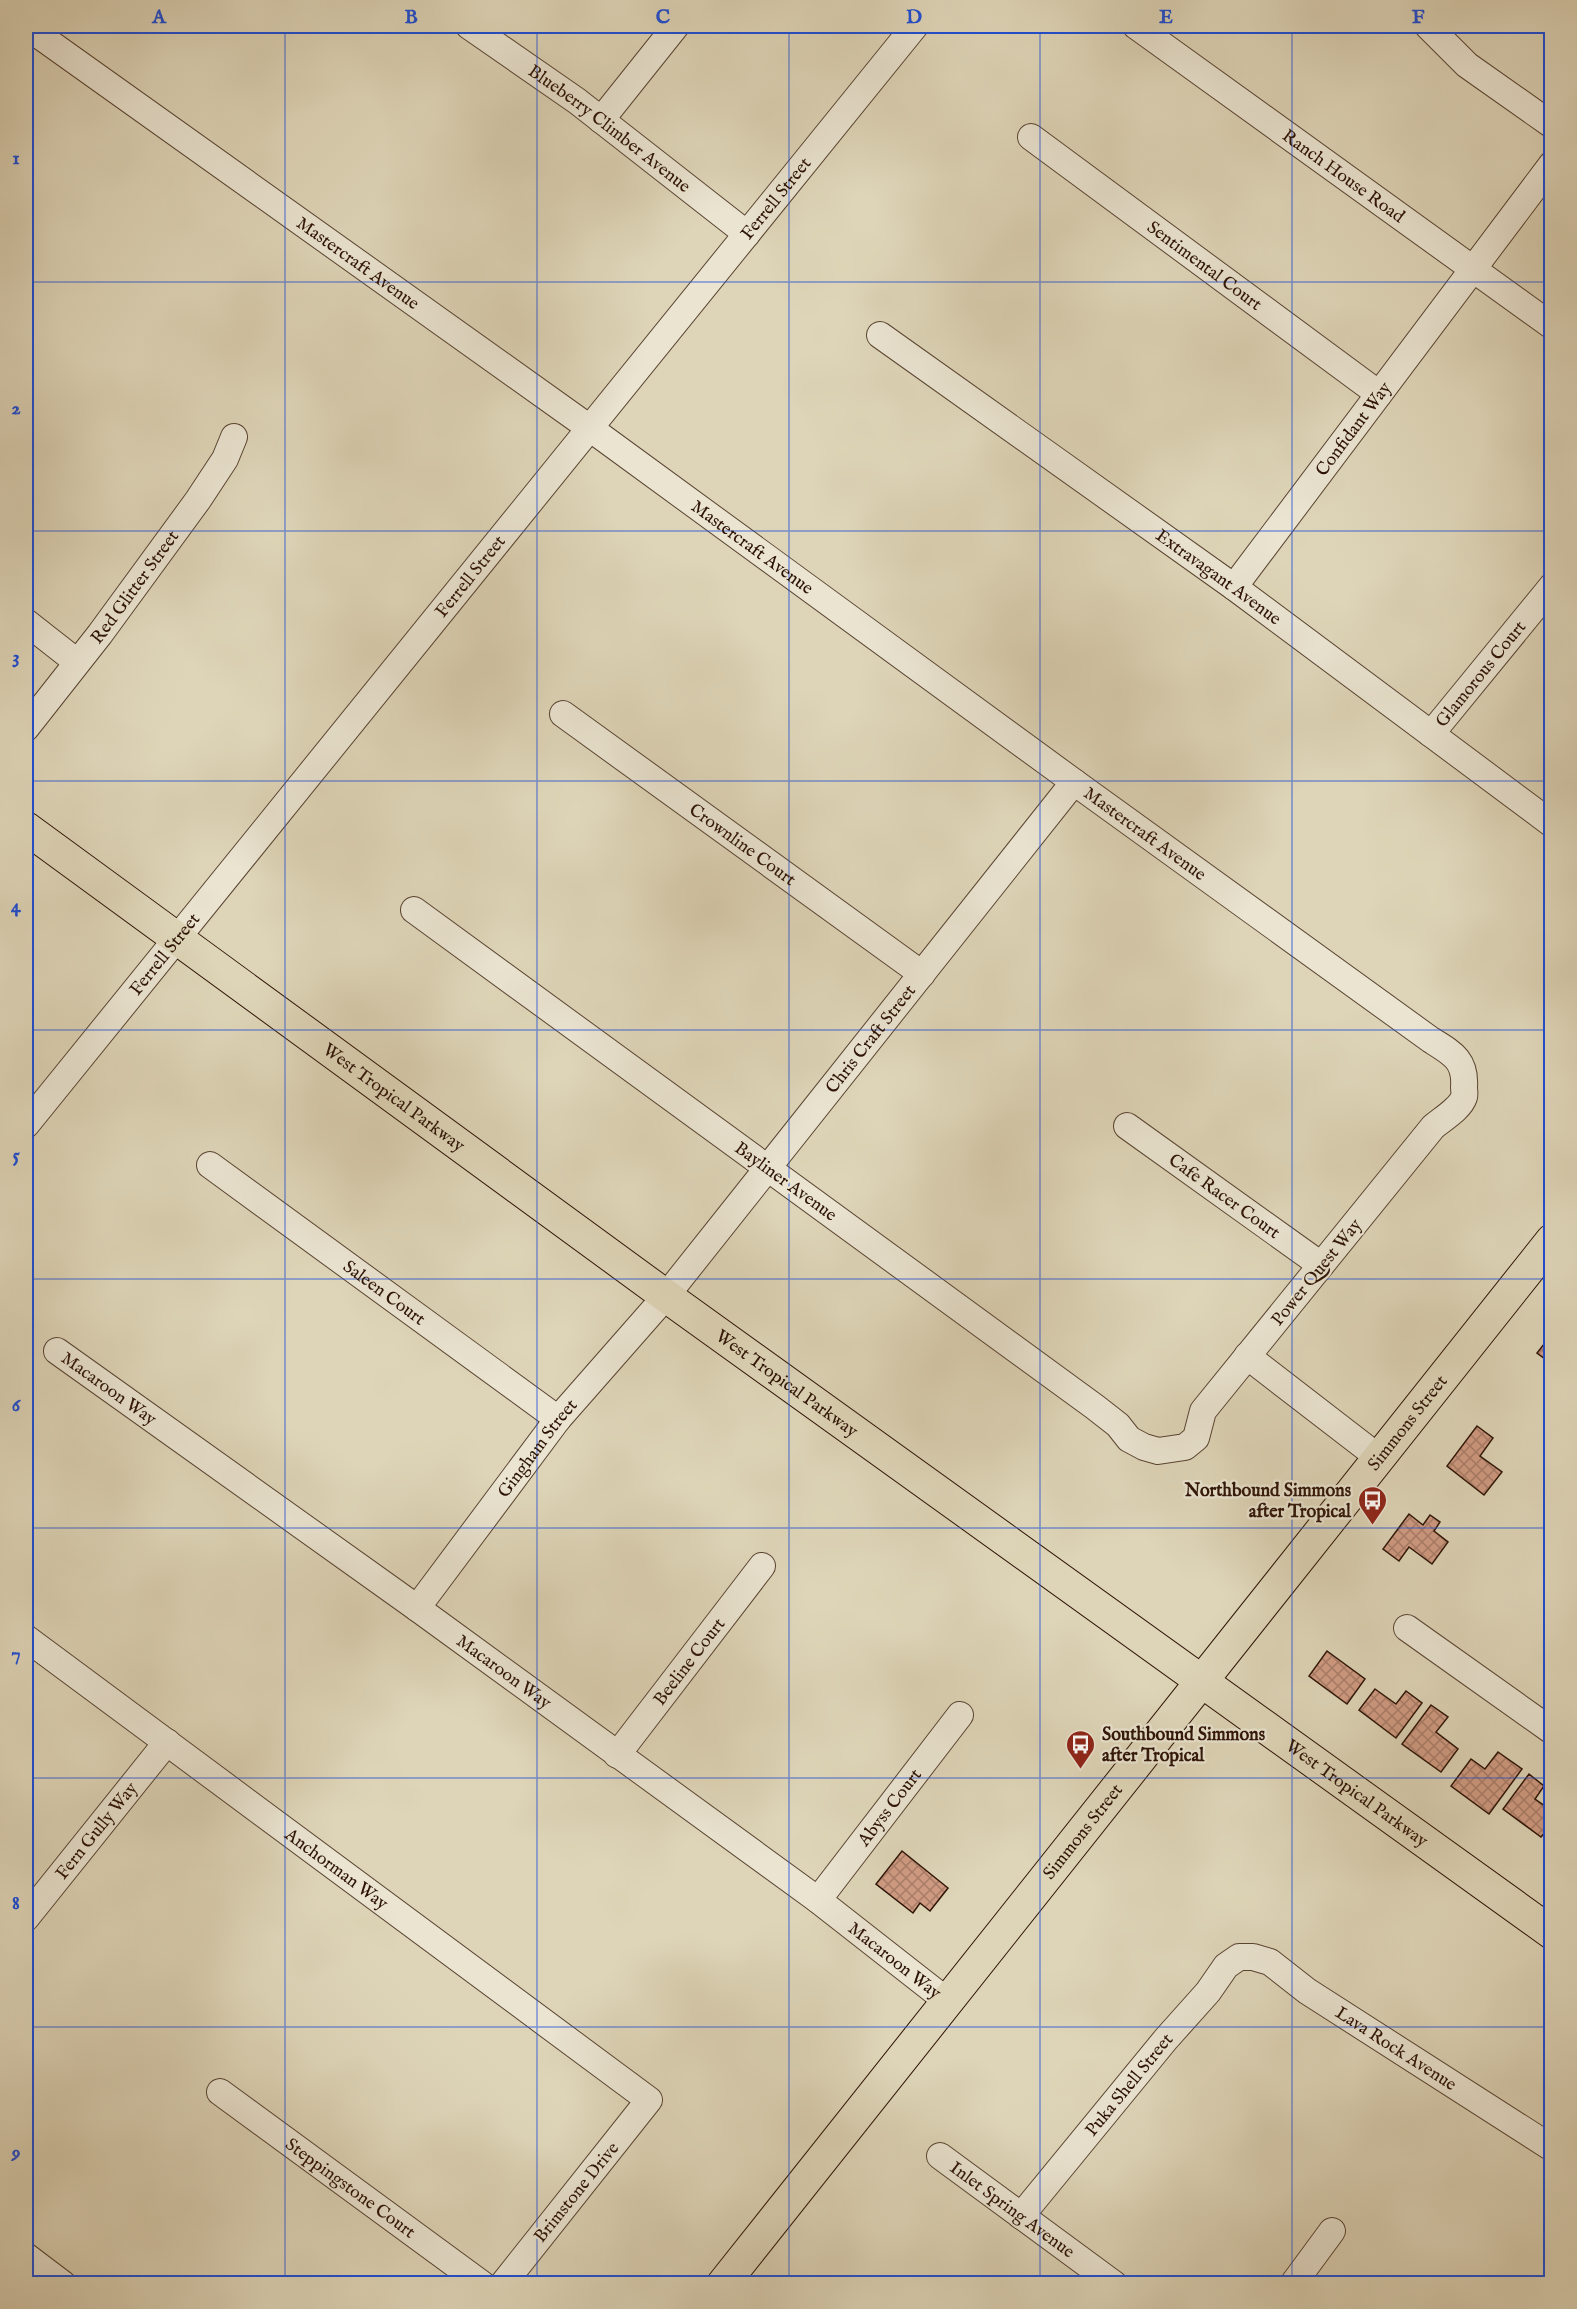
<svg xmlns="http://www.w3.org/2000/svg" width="1577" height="2309" viewBox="0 0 1577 2309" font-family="'IM FELL English',serif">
<defs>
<pattern id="building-cross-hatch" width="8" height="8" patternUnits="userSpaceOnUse" patternTransform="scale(1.5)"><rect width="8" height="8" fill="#d19c84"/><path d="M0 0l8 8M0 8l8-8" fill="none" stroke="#aa7e6a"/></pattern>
</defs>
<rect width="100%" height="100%" fill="#ded5b8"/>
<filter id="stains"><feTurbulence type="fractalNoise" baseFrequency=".00333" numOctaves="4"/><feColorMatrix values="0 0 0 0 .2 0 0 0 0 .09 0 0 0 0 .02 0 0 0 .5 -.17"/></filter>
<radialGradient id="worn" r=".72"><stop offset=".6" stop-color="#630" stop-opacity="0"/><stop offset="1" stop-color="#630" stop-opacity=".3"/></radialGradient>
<g fill="url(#building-cross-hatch)" stroke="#2d1306" stroke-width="1.5">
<polygon points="1552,1334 1552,1364 1537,1353"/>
<polygon points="1477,1426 1493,1438 1480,1456 1502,1472 1484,1495 1447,1466"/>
<polygon points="1409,1514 1423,1525 1430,1515 1440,1522 1434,1531 1448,1542 1432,1564 1409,1547 1399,1561 1383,1549"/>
<polygon points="1327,1651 1365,1679 1347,1704 1309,1676"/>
<polygon points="1375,1689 1396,1704 1406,1691 1422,1703 1396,1738 1359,1710"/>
<polygon points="1431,1705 1448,1717 1436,1732 1458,1749 1441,1772 1402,1744"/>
<polygon points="1498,1752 1522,1769 1489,1814 1451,1786 1471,1759 1485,1769"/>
<polygon points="1529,1774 1544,1786 1535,1799 1552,1811 1552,1824 1541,1837 1503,1809"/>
<polygon points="902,1851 948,1888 930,1911 920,1903 913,1913 876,1884"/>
</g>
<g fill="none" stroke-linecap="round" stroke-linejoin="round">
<defs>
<g id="minor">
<path id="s1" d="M26,26L591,429L1074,782L1431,1040C1452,1053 1466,1060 1464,1087C1464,1090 1465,1094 1464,1097C1460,1109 1442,1119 1433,1127L1203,1411L1196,1438L1185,1447L1158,1451L1144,1447L1129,1439L1118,1425L1095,1407L414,910"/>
<path id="s2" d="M469,26L577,101L747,234"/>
<path id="s3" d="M1136,26L1552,326"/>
<polyline points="1428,26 1467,65 1552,125"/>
<polyline points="601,120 676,26"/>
<path id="s4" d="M1031,137L1379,394"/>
<path id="s5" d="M880,335L1234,587L1552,824"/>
<path id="s6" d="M1234,587L1552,164"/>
<polyline points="26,622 77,662"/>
<path id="s7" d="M563,714L922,974"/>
<path id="s8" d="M26,728L100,634L198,500L225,459L234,437"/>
<path id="s9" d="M1431,734L1552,586"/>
<path id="s10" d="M26,1125L915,26"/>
<path id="s11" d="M1127,1126L1321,1265"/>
<path id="s12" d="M210,1165L558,1419"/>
<path id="s13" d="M57,1351L417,1608L818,1900L947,2001"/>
<polyline points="1247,1356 1378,1457"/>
<path id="s14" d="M417,1608L558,1419L666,1296L1074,782"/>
<polyline points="1407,1628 1552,1731"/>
<path id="s15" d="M26,1638L649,2100L503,2284"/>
<path id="s16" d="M617,1755L762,1566"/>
<path id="s17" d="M818,1900L960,1715"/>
<path id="s18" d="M26,1918L167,1742"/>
<path id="s19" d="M220,2092L482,2284"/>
<path id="s20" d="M940,2156L1114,2284"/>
<path id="s21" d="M1021,2216L1166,2039L1208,1992L1226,1966L1239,1957H1253L1270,1962L1307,1991L1552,2148"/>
<polyline points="26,2256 63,2284"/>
<polyline points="1293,2284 1332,2231"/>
</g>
<g id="major">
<path id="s22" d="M26,828L666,1296L1552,1933"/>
<path id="s23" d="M723,2284L1552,1240"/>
</g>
</defs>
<use href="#minor" stroke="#594432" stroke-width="28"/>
<use href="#major" stroke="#2d1306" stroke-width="34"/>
<use href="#minor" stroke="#eae4d1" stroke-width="26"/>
<use href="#major" stroke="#ded5b8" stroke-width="32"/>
</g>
<path fill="none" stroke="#1d4ed8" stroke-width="1.5" stroke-opacity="0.55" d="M285,26V2284M537,26V2284M789,26V2284M1040,26V2284M1292,26V2284M26,282H1552M26,531H1552M26,781H1552M26,1030H1552M26,1279H1552M26,1528H1552M26,1778H1552M26,2027H1552"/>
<defs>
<symbol id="bus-pin" viewBox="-11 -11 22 30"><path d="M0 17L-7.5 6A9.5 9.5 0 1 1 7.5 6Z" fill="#8f2418" stroke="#eae4d1"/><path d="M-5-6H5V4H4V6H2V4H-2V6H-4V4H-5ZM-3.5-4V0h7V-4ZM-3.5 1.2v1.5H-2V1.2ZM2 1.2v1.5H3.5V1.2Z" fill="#fff"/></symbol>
</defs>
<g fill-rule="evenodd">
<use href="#bus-pin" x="1356" y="1484" width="33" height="45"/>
<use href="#bus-pin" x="1064" y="1728" width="33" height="45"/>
</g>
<g text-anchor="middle" stroke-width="4.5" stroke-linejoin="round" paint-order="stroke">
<g font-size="18" fill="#2d1306" stroke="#eae4d1">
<text dy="6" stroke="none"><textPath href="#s2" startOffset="174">Blueberry Climber Avenue</textPath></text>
<text dy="6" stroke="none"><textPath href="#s3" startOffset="256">Ranch House Road</textPath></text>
<text dy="6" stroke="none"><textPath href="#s10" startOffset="1192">Ferrell Street</textPath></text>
<text dy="6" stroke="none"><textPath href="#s1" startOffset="408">Mastercraft Avenue</textPath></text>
<text dy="6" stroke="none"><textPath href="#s4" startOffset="216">Sentimental Court</textPath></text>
<text dy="6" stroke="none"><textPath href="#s6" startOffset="198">Confidant Way</textPath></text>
<text dy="6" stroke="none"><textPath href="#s1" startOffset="894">Mastercraft Avenue</textPath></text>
<text dy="6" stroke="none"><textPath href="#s10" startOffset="706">Ferrell Street</textPath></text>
<text dy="6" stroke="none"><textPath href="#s5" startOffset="416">Extravagant Avenue</textPath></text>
<text dy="6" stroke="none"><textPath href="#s8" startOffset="178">Red Glitter Street</textPath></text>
<text dy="6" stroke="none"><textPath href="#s9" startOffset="78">Glamorous Court</textPath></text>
<text dy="6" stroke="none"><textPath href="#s1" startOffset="1380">Mastercraft Avenue</textPath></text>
<text dy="6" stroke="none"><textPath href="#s7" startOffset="222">Crownline Court</textPath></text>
<text dy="6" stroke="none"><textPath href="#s10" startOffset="220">Ferrell Street</textPath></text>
<text dy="6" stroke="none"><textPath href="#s14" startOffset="728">Chris Craft Street</textPath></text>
<text dy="6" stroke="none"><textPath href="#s22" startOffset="456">West Tropical Parkway</textPath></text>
<text transform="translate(786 1181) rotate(36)" y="6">Bayliner Avenue</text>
<text dy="6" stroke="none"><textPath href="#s11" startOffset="120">Cafe Racer Court</textPath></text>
<text transform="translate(1316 1272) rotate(-51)" y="6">Power Quest Way</text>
<text dy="6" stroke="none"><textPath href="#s12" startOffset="216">Saleen Court</textPath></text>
<text dy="6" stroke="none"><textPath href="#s22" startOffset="942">West Tropical Parkway</textPath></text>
<text dy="6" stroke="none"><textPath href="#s13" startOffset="64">Macaroon Way</textPath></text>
<text dy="6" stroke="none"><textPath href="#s23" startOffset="1100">Simmons Street</textPath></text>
<text dy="6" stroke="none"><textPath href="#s14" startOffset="200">Gingham Street</textPath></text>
<text dy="6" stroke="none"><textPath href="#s16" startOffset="118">Beeline Court</textPath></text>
<text dy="6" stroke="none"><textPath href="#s13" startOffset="550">Macaroon Way</textPath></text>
<text dy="6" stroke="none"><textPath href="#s22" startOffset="1644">West Tropical Parkway</textPath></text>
<text dy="6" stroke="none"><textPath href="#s17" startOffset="117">Abyss Court</textPath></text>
<text dy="6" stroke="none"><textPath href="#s18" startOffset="112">Fern Gully Way</textPath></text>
<text dy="6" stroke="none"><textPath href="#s23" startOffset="578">Simmons Street</textPath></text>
<text dy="6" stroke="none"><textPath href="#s15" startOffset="387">Anchorman Way</textPath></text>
<text dy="6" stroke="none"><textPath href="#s13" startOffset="1036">Macaroon Way</textPath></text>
<text dy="6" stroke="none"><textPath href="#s21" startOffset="524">Lava Rock Avenue</textPath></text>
<text dy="6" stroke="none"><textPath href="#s21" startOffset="170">Puka Shell Street</textPath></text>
<text dy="6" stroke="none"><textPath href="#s19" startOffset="162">Steppingstone Court</textPath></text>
<text transform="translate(576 2192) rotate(-51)" y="6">Brimstone Drive</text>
<text dy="6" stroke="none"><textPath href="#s20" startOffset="90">Inlet Spring Avenue</textPath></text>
</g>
<g font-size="18" font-weight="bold" fill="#2d1306" stroke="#eae4d1" text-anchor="end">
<text x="1351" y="1496">Northbound Simmons<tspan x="1351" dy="21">after Tropical</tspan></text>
<text x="1102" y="1740" text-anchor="start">Southbound Simmons<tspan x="1102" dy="21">after Tropical</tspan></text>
</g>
</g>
<rect width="1577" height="2309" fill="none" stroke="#ded5b8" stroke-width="66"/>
<rect x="33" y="33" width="1511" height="2243" fill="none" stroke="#1d4ed8" stroke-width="2"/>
<g font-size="20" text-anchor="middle" font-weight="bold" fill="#1d4ed8">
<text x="159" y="23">A</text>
<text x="411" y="23">B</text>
<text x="663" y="23">C</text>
<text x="914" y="23">D</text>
<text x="1166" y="23">E</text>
<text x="1418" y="23">F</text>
<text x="16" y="164">1</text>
<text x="16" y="414">2</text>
<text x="16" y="663">3</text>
<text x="16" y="912">4</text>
<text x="16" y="1161">5</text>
<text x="16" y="1411">6</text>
<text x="16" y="1660">7</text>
<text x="16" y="1909">8</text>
<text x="16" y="2158">9</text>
</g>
<rect width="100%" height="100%" filter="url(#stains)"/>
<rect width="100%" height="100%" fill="url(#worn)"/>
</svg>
